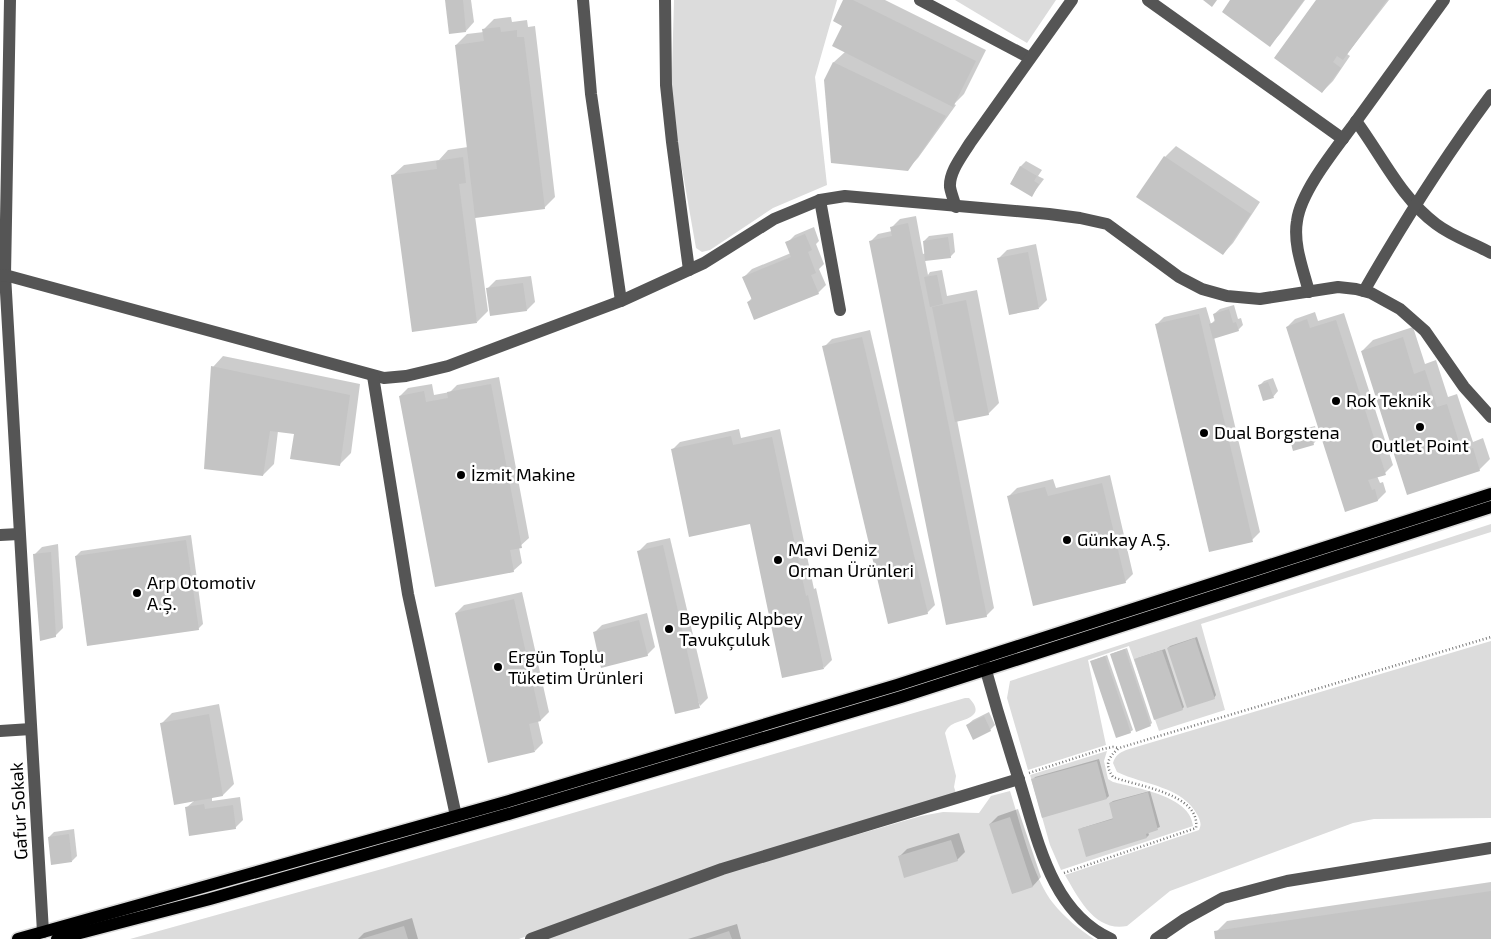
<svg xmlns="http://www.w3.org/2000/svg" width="1491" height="939" viewBox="0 0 1491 939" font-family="'Exo 2',sans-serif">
<rect width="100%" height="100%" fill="#fff"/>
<g fill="#dcdcdc">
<polygon points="674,0 837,0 815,77 827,185 773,208 710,250 702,252 696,248 671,106"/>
<polygon points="955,0 1056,0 1027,43"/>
<polygon points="1491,524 1491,532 1201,624 1225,710 1159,731 1129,646 1088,660 1106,745 1028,770 1007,698 1010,681"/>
<path d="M1491,641V818L1374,819L1353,823L1170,891L1127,926C1095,932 1079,899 1065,875L1199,830C1202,824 1200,821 1198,816C1183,786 1144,785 1117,772L1113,763C1115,756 1119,753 1126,750Z"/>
<path d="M965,698H969C989,719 958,719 950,726C947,728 946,731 945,733L956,776L954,787L956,793L621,901L519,939H130L382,869Z"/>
<path d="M1107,751L1104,761L1108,779L1113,782C1136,788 1191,796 1193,826L1061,870L1050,845L1030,775Z"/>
<path d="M1010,791C1021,825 1032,876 1053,903C1065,918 1079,929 1094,939H546L735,870L921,816L943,812L979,813L991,796Z"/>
</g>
<g fill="#0003">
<polygon points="446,0 471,0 474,22 466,31"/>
<polygon points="845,0 885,0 986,50 964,94 954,104 956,105 918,158 907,169 826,80 834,62 845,52 843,25"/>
<polygon points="1232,0 1305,0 1280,34 1270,45"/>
<polygon points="1317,0 1389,0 1347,54 1350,56 1333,81 1322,92"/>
<polygon points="511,17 512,22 527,20 528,27 535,26 555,197 544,208 475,216 488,311 477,322 393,175 404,165 439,160 448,150 468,147 456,45 467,34 484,32 483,30 494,19"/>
<polygon points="1176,146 1260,202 1233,243 1223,254 1138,197 1165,157"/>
<polygon points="1026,161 1042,170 1038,176 1044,179 1032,195 1011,183 1021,166"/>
<polygon points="916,216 923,254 926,253 924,241 929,236 953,233 955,252 950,257 925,260 928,275 930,272 942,270 947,296 977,290 999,403 988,414 957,420 994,608 986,616 870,242 878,234 892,231 892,227 900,219"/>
<polygon points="814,227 819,241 816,244 824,264 819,269 826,285 818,293 748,302 752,298 744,277 752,269 791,253 787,243 795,235"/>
<polygon points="1036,244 1047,300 1039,308 999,258 1007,250"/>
<polygon points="531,276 535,302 527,310 488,288 496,280"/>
<polygon points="1234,305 1238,319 1241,318 1243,325 1238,330 1214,337 1260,532 1252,540 1156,325 1164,317 1206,307 1211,324 1216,319 1214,314 1220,309"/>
<polygon points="1315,312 1318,321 1344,313 1393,465 1385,473 1377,476 1380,483 1383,482 1386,492 1378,500 1346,510 1287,327 1295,319"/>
<polygon points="1413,327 1425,364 1436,360 1448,397 1457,394 1473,442 1483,438 1490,459 1479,470 1362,351 1373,340"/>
<polygon points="870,330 935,605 927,613 824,347 832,339"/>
<polygon points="223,356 360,384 351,453 340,464 295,433 278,431 274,464 263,475 213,367"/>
<polygon points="499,377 529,538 519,547 522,563 513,571 400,396 408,388 432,384 434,395 450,392 457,385"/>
<polygon points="1273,378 1278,391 1273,397 1259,386 1264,381"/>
<polygon points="1315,426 1318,439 1313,444 1291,437 1296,431"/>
<polygon points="739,429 741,438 780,429 814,589 816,588 832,660 824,668 751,523 672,450 680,442"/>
<polygon points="1110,475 1133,574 1125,582 1009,496 1017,488 1053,479 1056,488"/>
<polygon points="191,535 203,624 198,629 76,556 81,551"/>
<polygon points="670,538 708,698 700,706 639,551 647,543"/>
<polygon points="58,544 63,628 55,636 34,555 42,547"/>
<polygon points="522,592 549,712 541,720 538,721 543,743 535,751 456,613 464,605"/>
<polygon points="647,613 655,647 647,655 594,633 602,625"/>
<polygon points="1197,637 1216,695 1214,698 1168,648 1170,646"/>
<polygon points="1127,648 1152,723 1150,725 1111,654"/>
<polygon points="1165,649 1184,707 1182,709 1136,660 1138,658"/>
<polygon points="1107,655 1133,730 1130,732 1092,661"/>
<polygon points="219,704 234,784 223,795 212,797 212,801 240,797 243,820 235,828 187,807 194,801 161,724 172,713"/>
<polygon points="989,712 995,725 990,730 967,725 973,720"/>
<polygon points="1099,759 1109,796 1107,798 1043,816 1033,780 1035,777"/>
<polygon points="1150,791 1160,827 1148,832 1149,835 1147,837 1080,830 1082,828 1114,818 1110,803 1113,801"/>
<polygon points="1018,809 1041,877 1033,886 1012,892 990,824 998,816"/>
<polygon points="74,829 77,856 72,861 49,837 54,832"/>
<polygon points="959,833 965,852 957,860 899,857 907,849"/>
<polygon points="1491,882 1491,939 1217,939 1216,932 1227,921"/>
<polygon points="412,918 418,939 358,939 364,933"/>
<polygon points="737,924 741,939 688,939"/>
</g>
<g fill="#c4c4c4">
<polygon points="445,0 463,0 466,32 449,34"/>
<polygon points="843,0 853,0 976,61 953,107 832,46 842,26 833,21"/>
<polygon points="1203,0 1217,0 1212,7"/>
<polygon points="1230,0 1304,0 1270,47 1222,12"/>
<polygon points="1316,0 1387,0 1343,60 1337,56 1333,62 1341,68 1322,93 1274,58"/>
<polygon points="500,27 501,32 517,30 517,37 524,37 545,209 475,218 455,45 484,41 482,29"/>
<polygon points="833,62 946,116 908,171 831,163 824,80"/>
<polygon points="1164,156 1251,214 1223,255 1136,197"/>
<polygon points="463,157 466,183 459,184 477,323 412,332 391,175 437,169 436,161"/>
<polygon points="1020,166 1037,176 1034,181 1039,184 1032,197 1010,184"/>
<polygon points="908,223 987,617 946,625 869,241 892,236 890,227"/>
<polygon points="805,234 812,250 808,252 816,273 811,275 819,294 754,320 747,302 752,300 742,277 791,257 785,242"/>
<polygon points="948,237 951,258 925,261 923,241"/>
<polygon points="1028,252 1039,309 1009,315 997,258"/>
<polygon points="937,275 943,304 930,307 924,277"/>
<polygon points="523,283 527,311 490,316 486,288"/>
<polygon points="966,300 989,415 955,422 932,307"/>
<polygon points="1229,309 1233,323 1236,322 1239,331 1213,339 1209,324 1215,322 1213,314"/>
<polygon points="1199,314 1253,542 1209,552 1155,324"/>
<polygon points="1307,319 1310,328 1336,320 1386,475 1368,480 1372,490 1375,489 1378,501 1345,512 1286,327"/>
<polygon points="862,337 928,614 888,624 822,346"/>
<polygon points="1403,337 1414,374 1425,370 1437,407 1447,404 1462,452 1473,448 1480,471 1407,495 1361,351"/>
<polygon points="211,366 350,395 340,466 290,459 294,434 270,431 263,476 204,469"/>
<polygon points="1268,382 1274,398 1263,401 1258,385"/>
<polygon points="491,384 522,548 510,550 514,572 435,587 399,396 424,391 426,402 448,398 447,392"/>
<polygon points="1310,431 1314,445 1293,451 1289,436"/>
<polygon points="731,436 733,445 772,437 806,596 808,595 824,669 782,678 750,524 689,537 671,449"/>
<polygon points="1102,483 1126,583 1033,606 1007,496 1045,487 1048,496"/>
<polygon points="186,540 199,630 87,646 75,556"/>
<polygon points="663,545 700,708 675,714 637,551"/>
<polygon points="51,552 56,637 40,641 33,554"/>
<polygon points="514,599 541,721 529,724 535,752 488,763 455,613"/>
<polygon points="639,620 648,656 601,668 593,632"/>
<polygon points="1195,638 1215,699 1187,708 1167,648"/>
<polygon points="1125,649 1151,726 1136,732 1110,654"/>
<polygon points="1162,650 1183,710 1154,720 1134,659"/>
<polygon points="1105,656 1131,733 1116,738 1090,661"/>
<polygon points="209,714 223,796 174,805 160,723"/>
<polygon points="984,716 991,731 973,740 966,725"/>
<polygon points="1097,761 1107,799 1042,818 1031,779"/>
<polygon points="1148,792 1158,830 1146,834 1147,838 1086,857 1078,829 1113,819 1109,803"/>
<polygon points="204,804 205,809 233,805 236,829 189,836 185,807"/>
<polygon points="1010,817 1033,887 1012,894 989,824"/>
<polygon points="69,834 72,862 51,865 48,837"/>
<polygon points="951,840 958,861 904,878 898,856"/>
<polygon points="1491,891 1491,939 1215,939 1214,931"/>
<polygon points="404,926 408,939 361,939"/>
<polygon points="729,931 732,939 705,939"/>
</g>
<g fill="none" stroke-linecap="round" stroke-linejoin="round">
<defs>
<g id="major">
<polyline points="18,939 509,801 897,685 1491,494"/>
<polyline points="57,939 210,899 512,813 901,697 1491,507"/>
</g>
</defs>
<use href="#major" stroke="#dbdbdb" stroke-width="15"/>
<g stroke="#777" stroke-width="2.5" stroke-dasharray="1 2.5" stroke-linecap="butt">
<polyline points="1029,773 1103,749 1113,747 1119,748"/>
<path d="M1064,873L1196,828C1201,793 1135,786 1113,777C1104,764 1108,758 1119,748L1491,637"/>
</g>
<g stroke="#555" stroke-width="12">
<polyline points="10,0 5,275 43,932"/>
<polyline points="583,0 591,94 621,301"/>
<polyline points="665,0 666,85 672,142 689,270"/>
<polyline points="920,0 1030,58"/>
<polyline points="1148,0 1343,139"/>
<path d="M1356,121C1382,156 1401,198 1436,224C1453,237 1473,243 1491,253"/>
<polyline points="820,200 840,310"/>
<path d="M956,207C954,201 951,193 950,187C949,172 962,156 970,143L1072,0"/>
<polyline points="0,276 5,275 384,378 406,376 448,366 621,301 704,263 774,219 820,200 845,196 1049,214 1080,218 1107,224 1179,277 1202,289 1227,296 1260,299 1338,287 1356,289 1371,293 1400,309 1425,331 1464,387 1491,417"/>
<path d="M1364,291C1403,223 1444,158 1491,95"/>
<path d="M1309,292C1303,269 1293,244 1297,221C1301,190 1338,146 1357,120C1386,80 1415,40 1444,0"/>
<polyline points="373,376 408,594 456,816"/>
<polyline points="0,535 19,534"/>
<path d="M983,660C994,700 1006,740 1019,780C1037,836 1050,912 1111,939"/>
<polyline points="0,731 31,729"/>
<polyline points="531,939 722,869 1019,779"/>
<polyline points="1156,939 1185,919 1223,898 1287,881 1491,848"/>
</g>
<use href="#major" stroke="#000" stroke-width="12"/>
</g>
<g fill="#000" stroke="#fff" stroke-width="2">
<circle cx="1336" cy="401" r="5"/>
<circle cx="1420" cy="427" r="5"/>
<circle cx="1204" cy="433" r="5"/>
<circle cx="461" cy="475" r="5"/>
<circle cx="1067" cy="540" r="5"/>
<circle cx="778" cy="560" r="5"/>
<circle cx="137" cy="593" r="5"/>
<circle cx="669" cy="629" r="5"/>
<circle cx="498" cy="667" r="5"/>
</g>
<g text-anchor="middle" stroke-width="5" stroke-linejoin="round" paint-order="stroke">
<g font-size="18" fill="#000" stroke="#fff" text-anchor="start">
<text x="1346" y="407">Rok Teknik</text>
<text x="1214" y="439">Dual Borgstena</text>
<text x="1420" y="452" text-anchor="middle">Outlet Point</text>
<text x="471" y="481">İzmit Makine</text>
<text x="1077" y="546">Günkay A.Ş.</text>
<text x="788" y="556">Mavi Deniz<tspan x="788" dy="21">Orman Ürünleri</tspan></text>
<text x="147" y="589">Arp Otomotiv<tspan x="147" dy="21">A.Ş.</tspan></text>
<text x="679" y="625">Beypiliç Alpbey<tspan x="679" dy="21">Tavukçuluk</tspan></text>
<text x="508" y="663">Ergün Toplu<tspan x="508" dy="21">Tüketim Ürünleri</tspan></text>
</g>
<g font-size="18" fill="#000" stroke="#fff">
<text transform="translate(19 811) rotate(-93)" y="6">Gafur Sokak</text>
</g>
</g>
</svg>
